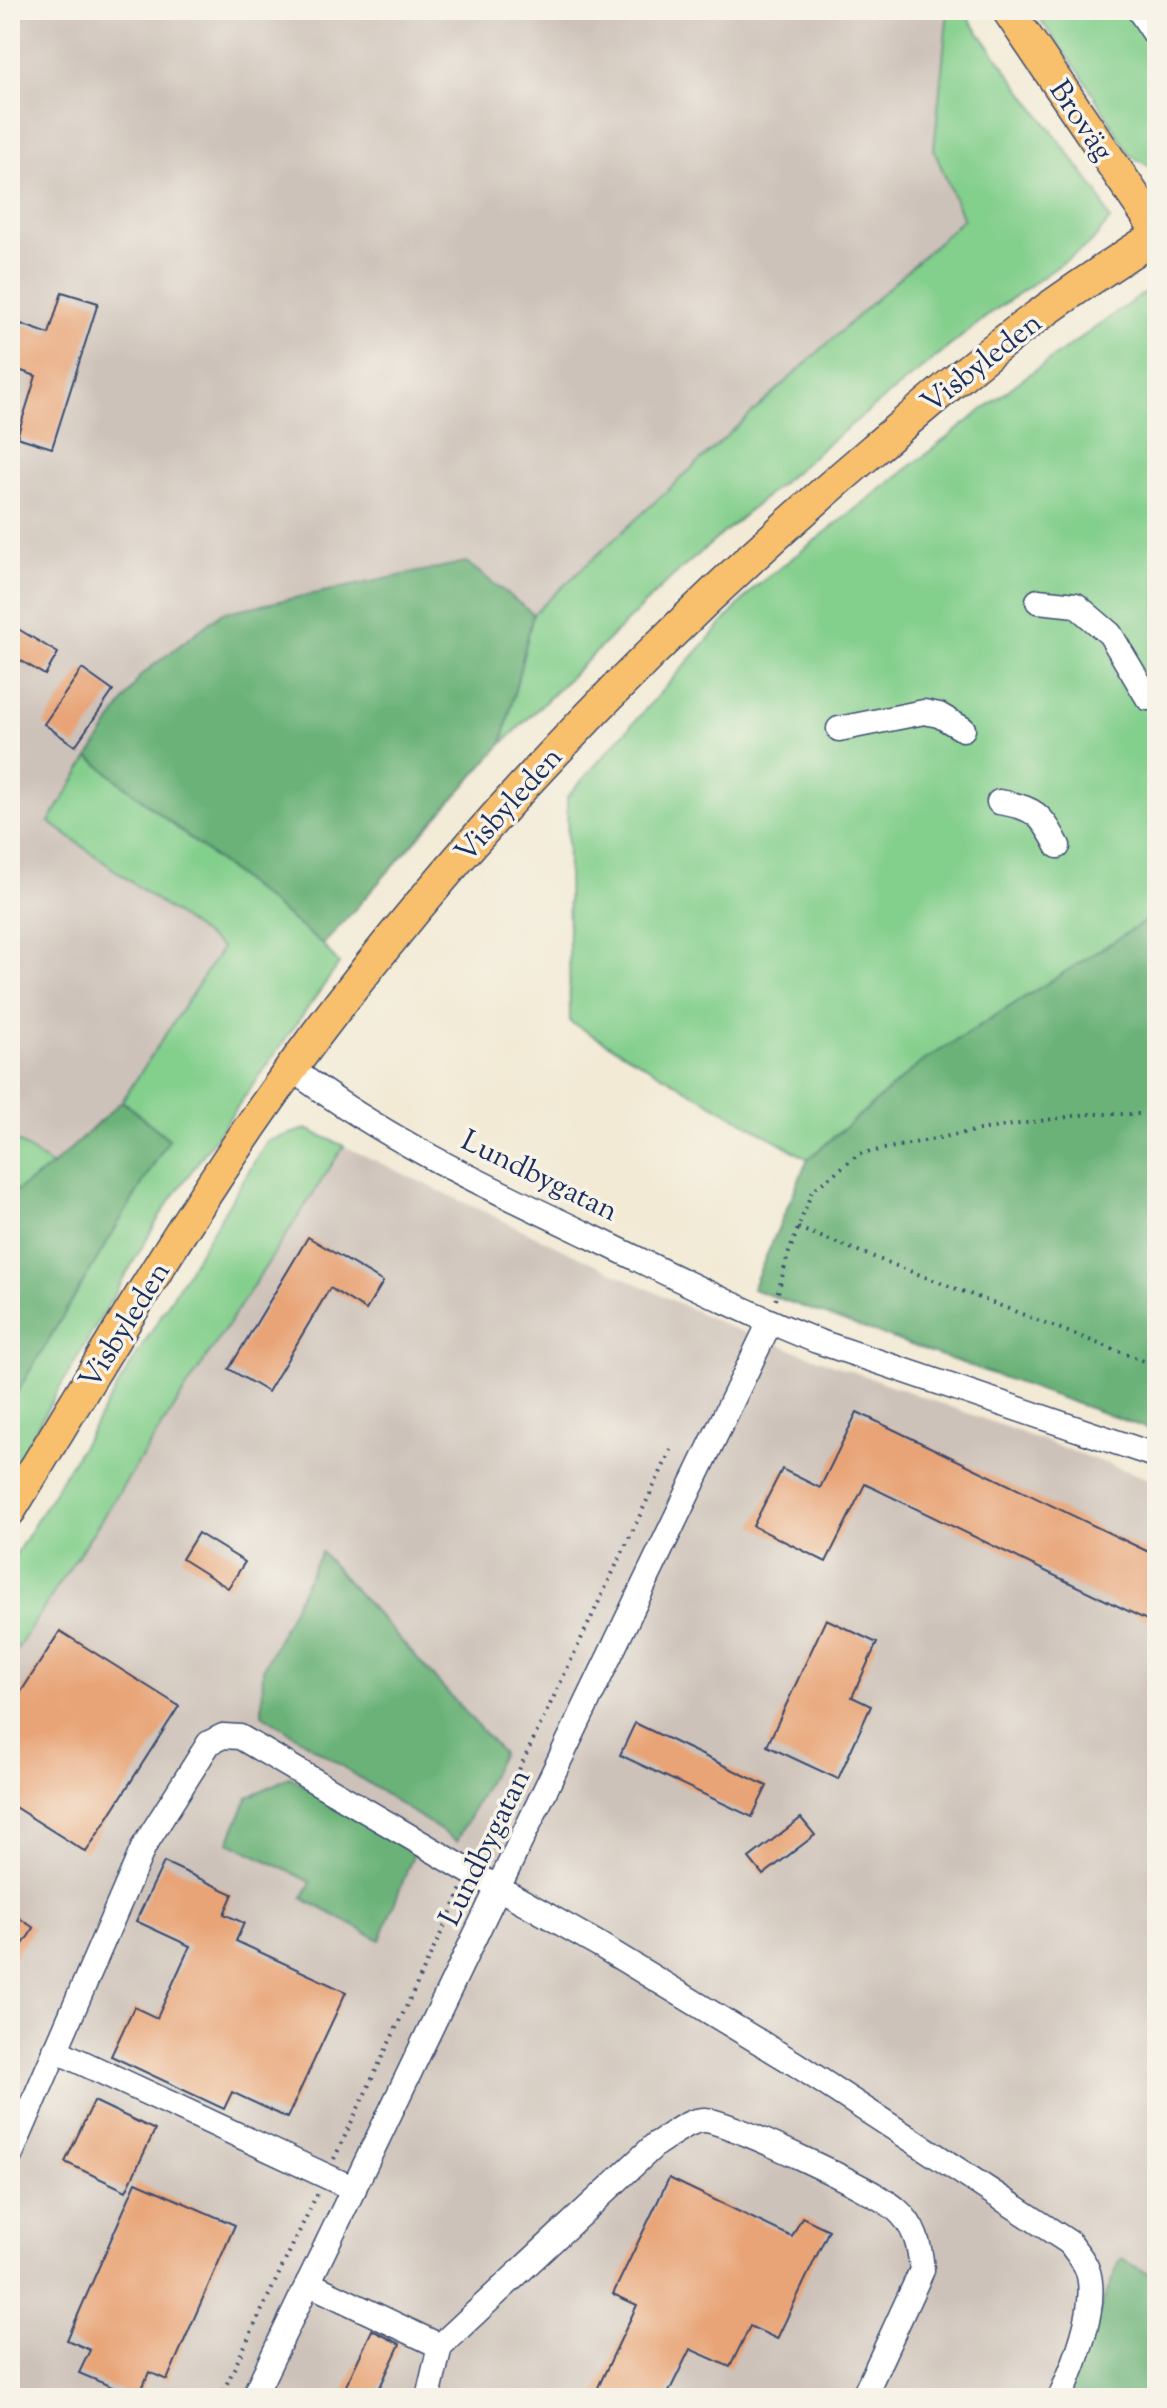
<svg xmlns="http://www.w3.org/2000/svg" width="1167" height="2408" viewBox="0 0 1167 2408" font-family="'Sorts Mill Goudy',serif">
<rect width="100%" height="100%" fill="#f7f3e8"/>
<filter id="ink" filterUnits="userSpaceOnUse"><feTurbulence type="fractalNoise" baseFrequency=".0125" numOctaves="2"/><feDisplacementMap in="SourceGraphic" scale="16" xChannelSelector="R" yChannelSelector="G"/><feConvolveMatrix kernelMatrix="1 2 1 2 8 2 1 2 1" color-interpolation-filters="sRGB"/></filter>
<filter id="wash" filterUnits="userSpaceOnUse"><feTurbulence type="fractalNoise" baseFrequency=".006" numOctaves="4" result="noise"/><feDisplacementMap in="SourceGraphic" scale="32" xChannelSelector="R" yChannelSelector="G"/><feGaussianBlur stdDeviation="1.8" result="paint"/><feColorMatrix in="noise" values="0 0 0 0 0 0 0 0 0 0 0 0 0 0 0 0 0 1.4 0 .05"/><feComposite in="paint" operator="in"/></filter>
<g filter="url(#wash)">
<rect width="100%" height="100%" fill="#f2ead5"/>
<g fill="#cdc2b9" fill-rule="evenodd">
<polygon points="10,10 948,10 934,150 963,219 533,614 466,562 141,675 49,822 222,947 122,1101 52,1166 10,1136"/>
<path d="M344,1146L725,1325L1157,1482V2278L1121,2259L1063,2398H10V1660ZM229,1842L415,1850L302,1898L311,1883Z"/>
</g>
<g fill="#83cf8c" stroke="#4f7f75" stroke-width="2">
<polygon points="948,10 962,10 1098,193 1110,220 1091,243 991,313 826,445 672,577 502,744 533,614 963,219 934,150"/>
<polygon points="1033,10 1157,10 1157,171 1130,155 1082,76"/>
<polygon points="1157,284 1157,914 922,1062 808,1159 570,1022 567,797 754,588 1020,381"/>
<polygon points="89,757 323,945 339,964 163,1211 10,1473 10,1404 169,1139 122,1101 222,948 49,822"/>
<polygon points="306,1129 344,1146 10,1660 10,1564 267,1141"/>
<polygon points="10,1136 52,1166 10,1195"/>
</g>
<g fill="#6ab278" stroke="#42706b" stroke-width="2">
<polygon points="466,562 533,614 502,744 323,945 89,757 141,675 222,613"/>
<polygon points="1157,914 1157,1432 752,1289 808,1159 922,1062"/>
<polygon points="122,1101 169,1139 10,1404 10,1195 52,1166"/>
<polygon points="321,1552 502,1753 457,1841 262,1714 263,1669"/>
<polygon points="290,1777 415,1850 380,1940 302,1898 311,1882 229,1842 248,1797"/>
<polygon points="1121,2259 1157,2278 1157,2398 1063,2398"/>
</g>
<g id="blocks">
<g fill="#e8a477">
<polygon points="62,292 98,303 52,448 17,437 36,376 10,367 10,320 49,334"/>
<polygon points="10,624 58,653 45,675 10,654"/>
<polygon points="82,669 113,691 75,746 44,724"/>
<polygon points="308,1237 383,1282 366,1310 330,1288 268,1392 229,1369"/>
<polygon points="857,1412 1157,1556 1157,1625 865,1484 826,1562 753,1526 782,1469 820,1488"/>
<polygon points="198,1533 245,1562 228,1588 182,1559"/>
<polygon points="826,1619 877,1643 852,1697 871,1706 838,1779 767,1746"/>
<polygon points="60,1631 179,1706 86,1852 10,1804 10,1709"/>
<polygon points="635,1723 767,1786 752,1817 620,1755"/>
<polygon points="801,1818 815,1835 763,1875 749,1858"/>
<polygon points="164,1862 233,1894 224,1914 244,1923 236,1941 346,1992 287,2118 232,2092 224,2109 111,2056 134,2007 157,2018 190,1946 136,1921"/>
<polygon points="10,1912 34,1928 10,1963"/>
<polygon points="94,2101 155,2130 126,2191 65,2162"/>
<polygon points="669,2178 792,2237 802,2217 829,2230 777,2339 750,2326 730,2367 690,2349 666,2398 593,2398 637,2305 613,2294"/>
<polygon points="136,2182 235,2225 167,2380 149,2372 138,2398 79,2373 90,2350 67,2340"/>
<polygon points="372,2330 400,2344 375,2398 360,2398 344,2390"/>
</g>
</g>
</g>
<g filter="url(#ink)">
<use href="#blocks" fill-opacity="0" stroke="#3b4b70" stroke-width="2"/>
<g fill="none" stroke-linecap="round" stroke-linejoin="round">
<defs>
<g id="minor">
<polyline points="1139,10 1157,37"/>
<polyline points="1038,601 1076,605 1110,634 1148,698 1157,693"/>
<polyline points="839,729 924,712 939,715 963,729"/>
<path d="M999,802C1034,807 1042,815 1058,846"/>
<path d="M292,1069C383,1138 487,1187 590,1236C665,1272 739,1310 817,1341L1157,1456"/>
<polyline points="55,2050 354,2189"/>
<path d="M10,2156L144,1846L209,1743L223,1736L240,1737L470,1872L598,1944L794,2063L1070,2243C1075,2251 1084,2260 1087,2269C1100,2303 1074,2366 1060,2398"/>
<polyline points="308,2283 440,2346"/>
<polyline points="253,2398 770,1322"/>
<path d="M428,2398L440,2346L656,2144C670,2136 689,2119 705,2120C728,2121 878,2192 896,2209C915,2225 920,2246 922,2270L864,2396"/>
</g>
<g id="major">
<polyline points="1008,10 1157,230"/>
<path d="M10,1510C108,1350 203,1186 316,1035C479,819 667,625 873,450C926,405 979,359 1035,318C1074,289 1116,262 1157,235"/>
</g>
</defs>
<use href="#minor" stroke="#3b4b70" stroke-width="27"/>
<use href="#major" stroke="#3b4b70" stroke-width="35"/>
<g stroke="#3b4b70" stroke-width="4" stroke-dasharray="2 6" stroke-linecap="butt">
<polyline points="798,1228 1157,1366"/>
<polyline points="776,1300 788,1255 812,1191 859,1154 979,1130 1087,1114 1157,1114"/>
<polyline points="478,1856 671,1450"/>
<polyline points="334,2159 462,1889"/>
<polyline points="220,2398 318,2192"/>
</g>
<use href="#minor" stroke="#fff" stroke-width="24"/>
<use href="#major" stroke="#f8bf6c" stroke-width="32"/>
</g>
</g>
<g text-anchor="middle" stroke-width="7" stroke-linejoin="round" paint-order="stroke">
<g font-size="30" fill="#1b2f5e" stroke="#f7f3e8">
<text transform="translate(1082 120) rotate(56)" y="10">Broväg</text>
<text transform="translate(981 362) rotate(-38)" y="10">Visbyleden</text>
<text transform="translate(508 804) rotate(-48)" y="10">Visbyleden</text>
<text transform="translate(540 1175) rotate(26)" y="10">Lundbygatan</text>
<text transform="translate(124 1325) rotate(-58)" y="10">Visbyleden</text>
<text transform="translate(484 1847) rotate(-64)" y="10">Lundbygatan</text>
</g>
</g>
<rect width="1167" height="2408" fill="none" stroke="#f7f3e8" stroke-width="40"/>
</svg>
